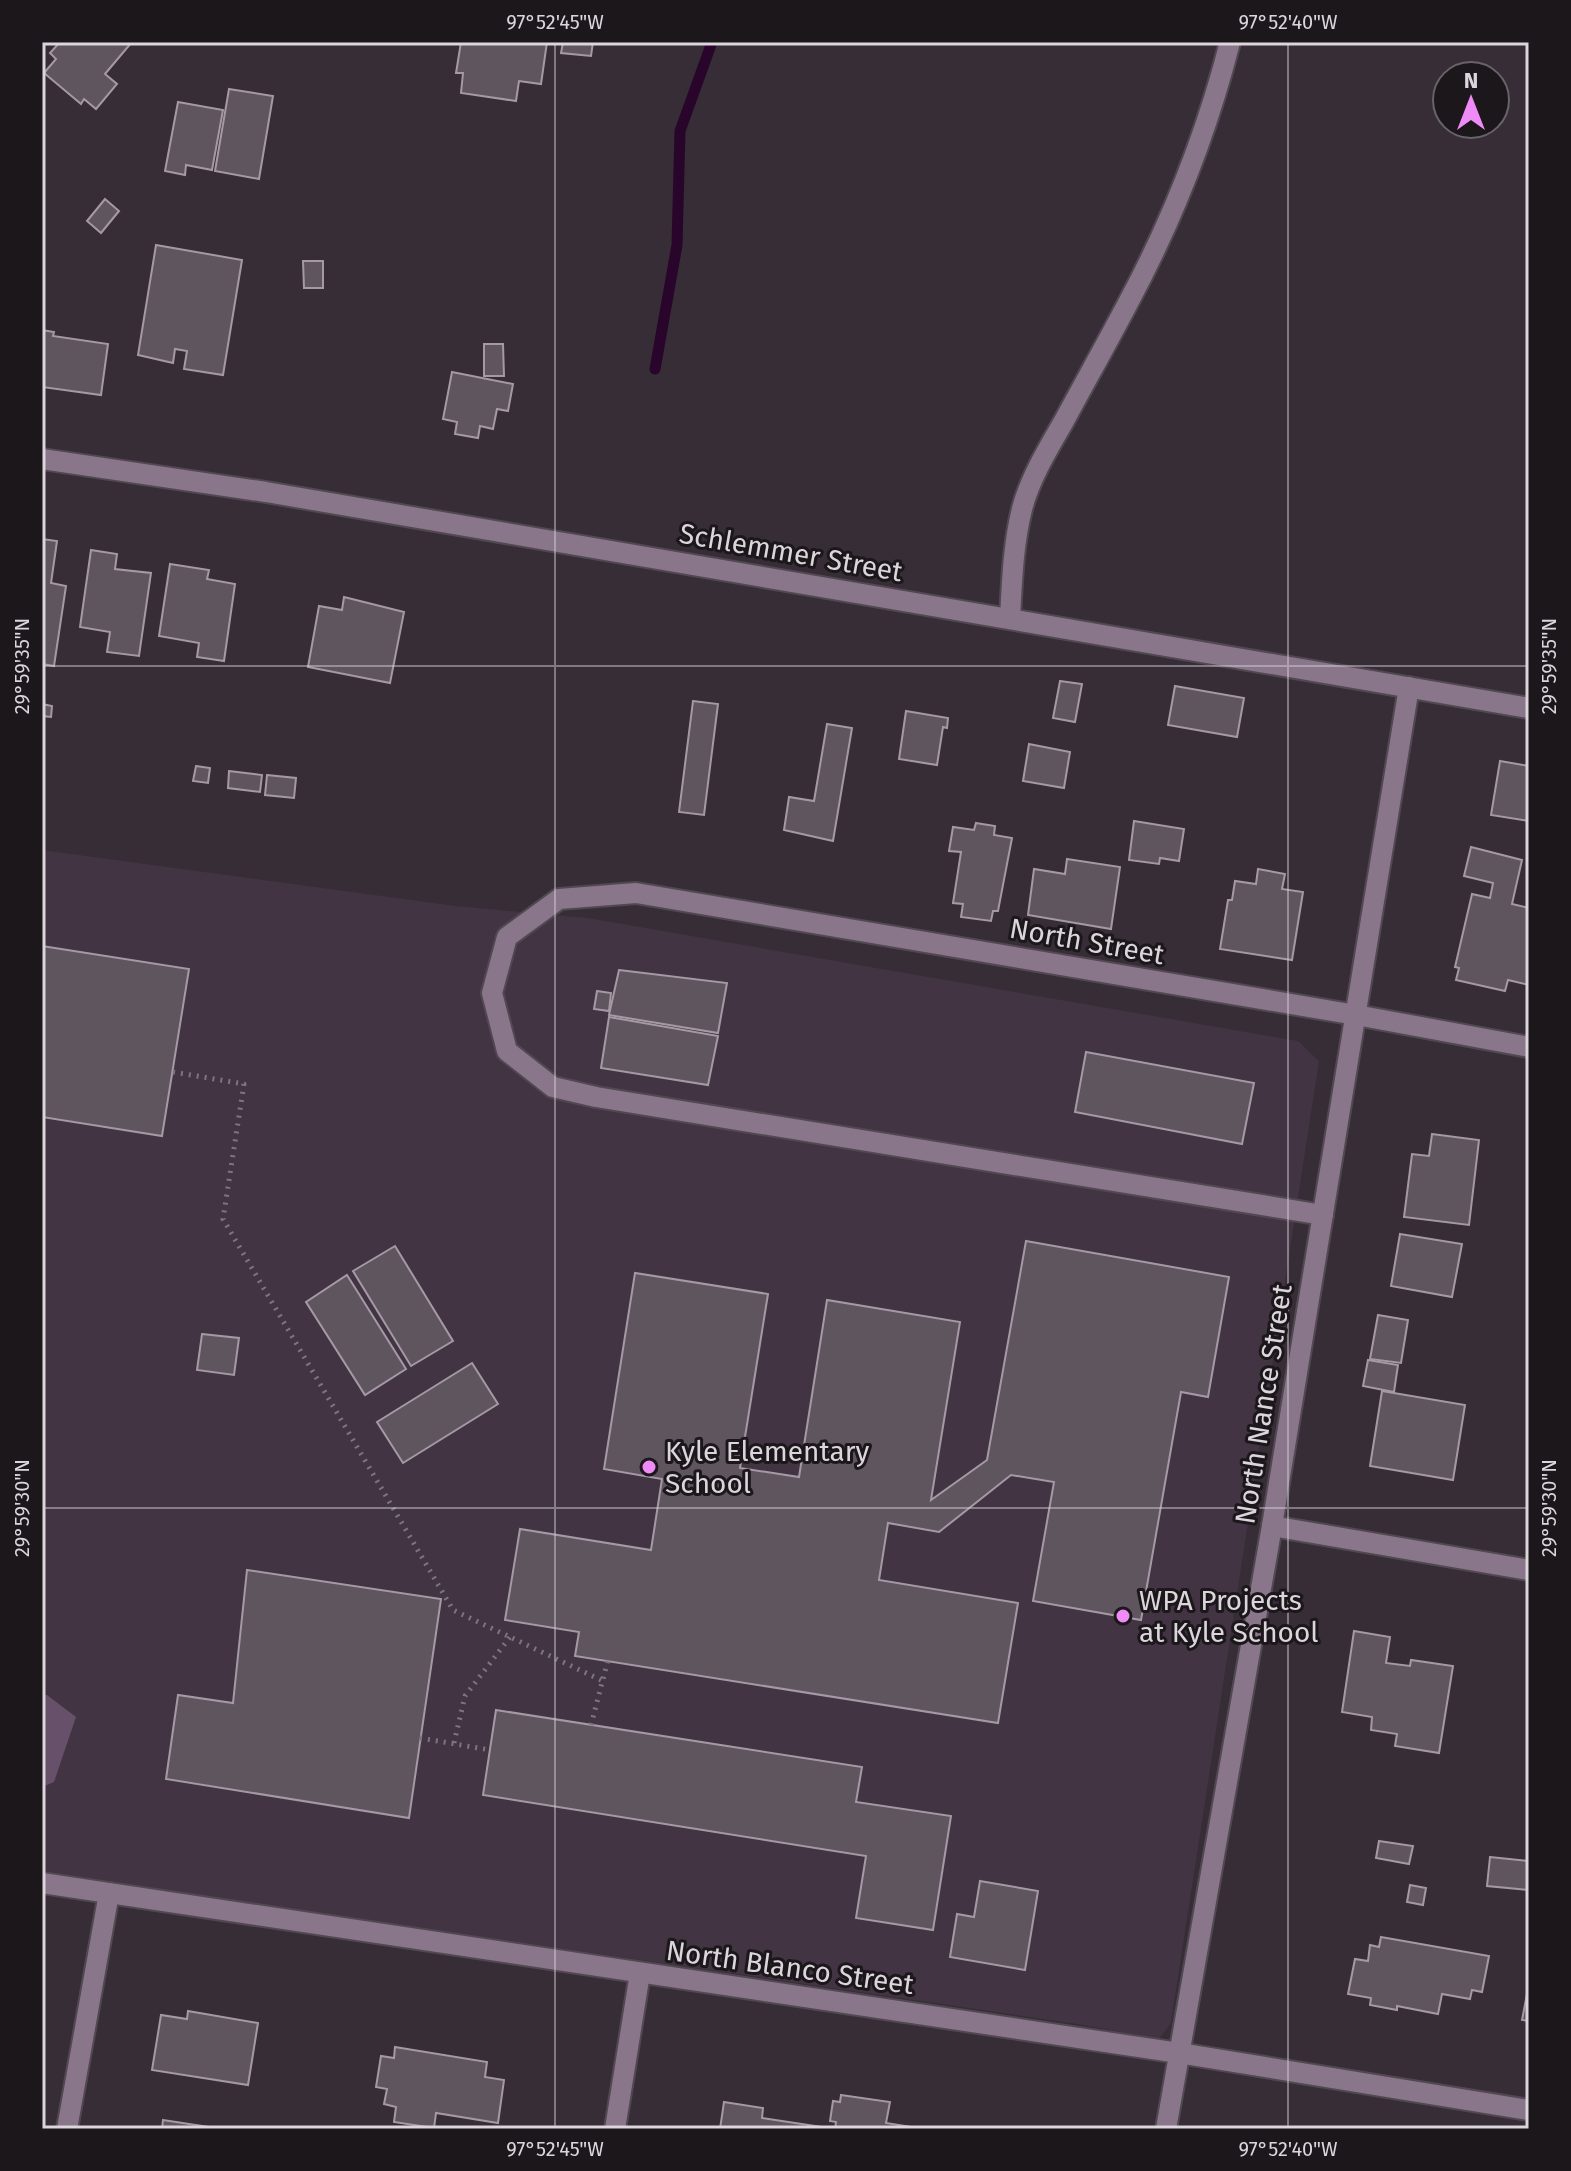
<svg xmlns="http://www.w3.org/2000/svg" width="1571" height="2171" viewBox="0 0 1571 2171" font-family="'Fira Sans',sans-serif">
<rect width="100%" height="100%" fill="#362d37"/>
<polygon fill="#423442" points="42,850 456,906 588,918 1298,1041 1319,1061 1171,2023 1159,2039 1077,2024 42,1872"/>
<polygon fill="#675069" points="42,1695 47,1695 76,1717 54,1782 42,1787"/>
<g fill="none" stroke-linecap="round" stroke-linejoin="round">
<polyline stroke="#29052c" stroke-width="11" points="655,369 677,245 680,131 712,42"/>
</g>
<g fill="#5f555f" stroke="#a499a5" stroke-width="2">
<polygon points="60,42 132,42 105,74 117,84 96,109 84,99 81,104 44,73 56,59 50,53"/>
<polygon points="461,42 547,42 541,84 519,81 516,101 461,93 463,73 456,73"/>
<polygon points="563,42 593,42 591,56 561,53"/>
<polygon points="229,89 273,96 259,179 215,171"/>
<polygon points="178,102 223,110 212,170 186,165 185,175 165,171"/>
<polygon points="105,199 119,211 101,233 87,221"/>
<polygon points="156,245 242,260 223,375 184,369 187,351 175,349 173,363 138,355"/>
<polygon points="303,261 323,261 323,288 304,288"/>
<polygon points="42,330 54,332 53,336 108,344 101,395 42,387"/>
<polygon points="484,344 503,344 504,376 484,376"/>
<polygon points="452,372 513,384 508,411 497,409 493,429 480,426 478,438 455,434 457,422 443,419"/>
<polygon points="42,539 57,541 51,583 66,586 54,666 42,664"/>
<polygon points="91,550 117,554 115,569 151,573 139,656 107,652 110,632 80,627"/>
<polygon points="170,564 209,570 207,579 235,584 224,661 197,657 199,643 159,636"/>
<polygon points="344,597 404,612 390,683 308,667 319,606 342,610"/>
<polygon points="1060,681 1082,684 1075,722 1053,718"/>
<polygon points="1175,686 1244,698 1237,737 1168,725"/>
<polygon points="693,701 718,704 704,815 679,812"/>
<polygon points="42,704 52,706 51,717 42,716"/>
<polygon points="906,711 948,718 947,728 943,727 937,765 899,759"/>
<polygon points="827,724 852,728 833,841 784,830 789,797 814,801"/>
<polygon points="1029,744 1070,752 1064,788 1023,781"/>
<polygon points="1500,761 1529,766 1529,821 1491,815"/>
<polygon points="196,766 210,768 208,783 193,781"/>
<polygon points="229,771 262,775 260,792 228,788"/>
<polygon points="267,775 296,778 294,798 265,795"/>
<polygon points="1134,821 1184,829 1179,861 1160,858 1159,864 1129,860"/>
<polygon points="976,823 995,826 994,835 1012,838 998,911 993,911 991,921 961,917 963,904 953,903 961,852 949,851 953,827 974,830"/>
<polygon points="1471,847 1522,860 1512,904 1529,908 1529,985 1508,980 1505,991 1456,980 1459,968 1455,967 1472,894 1490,898 1493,883 1464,876"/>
<polygon points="1067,859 1120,867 1111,929 1028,915 1034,869 1065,874"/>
<polygon points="1258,869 1285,874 1282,889 1303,892 1292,960 1220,949 1228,900 1232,900 1235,881 1256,884"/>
<polygon points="42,946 189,969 162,1136 42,1117"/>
<polygon points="619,970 727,983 718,1033 609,1015"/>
<polygon points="597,991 611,993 609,1011 594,1009"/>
<polygon points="609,1017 718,1036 708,1085 601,1068"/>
<polygon points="1086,1052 1254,1083 1242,1144 1075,1112"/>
<polygon points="1432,1134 1479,1140 1469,1225 1404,1217 1412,1154 1429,1156"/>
<polygon points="1400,1234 1462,1244 1452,1297 1391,1286"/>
<polygon points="1026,1241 1229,1277 1208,1397 1181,1392 1141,1620 1033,1601 1054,1482 1011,1475 939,1532 888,1523 879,1580 1018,1603 998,1723 575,1656 579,1632 505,1620 520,1529 651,1550 662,1479 604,1469 635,1273 768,1294 740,1468 799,1477 827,1300 960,1322 931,1500 987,1460"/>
<polygon points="395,1246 453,1341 411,1366 353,1271"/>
<polygon points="347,1275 406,1369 365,1395 306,1302"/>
<polygon points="1378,1315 1408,1320 1401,1363 1370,1359"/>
<polygon points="202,1334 239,1338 234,1375 197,1370"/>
<polygon points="1368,1360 1398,1365 1394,1392 1363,1386"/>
<polygon points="472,1363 498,1404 403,1463 377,1422"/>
<polygon points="1382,1391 1465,1405 1453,1480 1370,1466"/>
<polygon points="247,1570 441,1599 409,1818 166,1779 178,1695 233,1703"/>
<polygon points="1354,1631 1390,1637 1386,1663 1410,1666 1411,1660 1453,1666 1439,1753 1395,1746 1397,1734 1371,1730 1372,1717 1342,1712"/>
<polygon points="496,1710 862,1767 856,1802 951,1816 933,1930 856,1918 866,1856 483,1795"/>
<polygon points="1379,1841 1413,1846 1409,1864 1376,1858"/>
<polygon points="1490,1857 1529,1861 1529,1890 1487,1886"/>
<polygon points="980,1881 1038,1891 1025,1970 950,1957 957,1914 974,1917"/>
<polygon points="1410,1885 1426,1888 1423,1905 1407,1902"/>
<polygon points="1381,1937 1489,1956 1482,1992 1472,1990 1470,1999 1442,1994 1438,2014 1397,2006 1397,2010 1370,2005 1371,1998 1348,1994 1355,1959 1368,1961 1370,1945 1379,1947"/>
<polygon points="1527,1994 1529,1994 1529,2021 1522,2020"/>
<polygon points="188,2011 258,2023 248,2085 152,2070 161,2015 187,2019"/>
<polygon points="395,2047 487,2062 485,2077 504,2080 498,2123 436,2113 434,2128 394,2122 396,2107 384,2104 387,2089 376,2087 381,2056 394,2058"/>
<polygon points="841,2095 890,2102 886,2123 924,2129 835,2129 836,2122 830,2121 833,2101 840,2102"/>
<polygon points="724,2102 763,2108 762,2118 835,2129 720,2129"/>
<polygon points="163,2120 222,2129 162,2129"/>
</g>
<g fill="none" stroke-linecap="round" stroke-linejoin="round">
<defs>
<g id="minor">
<polyline points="42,459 266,492 1529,708"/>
<path d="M1010,618C1012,582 1013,545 1022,509C1030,478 1048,449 1064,421C1085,382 1107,343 1128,303C1172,221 1207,132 1230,42"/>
<polyline points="1323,1215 596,1097 553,1087 507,1051 492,993 507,937 559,899 636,893 1356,1015 1529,1047"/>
<polyline points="1272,1526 1529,1570"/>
<polyline points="42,1883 1179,2053 1529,2110"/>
<polyline points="67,2129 109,1893"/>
<polyline points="615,2129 640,1973"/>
<polyline points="1166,2129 1272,1526 1409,687"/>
</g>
</defs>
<use href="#minor" stroke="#514851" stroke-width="24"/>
<g stroke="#7d757e" stroke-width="5" stroke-dasharray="2 6" stroke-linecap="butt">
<polyline points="173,1072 244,1084 223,1219 453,1610 603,1681"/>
<polyline points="591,1725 608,1660"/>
<polyline points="420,1738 490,1750"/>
<polyline points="454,1743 465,1696 510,1637"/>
</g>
<use href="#minor" stroke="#89768a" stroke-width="20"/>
</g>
<path fill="none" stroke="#dcd6dc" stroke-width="2" stroke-opacity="0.45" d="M555,42V2129M1288,42V2129M42,666H1529M42,1508H1529"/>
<g fill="#ef8bf7" stroke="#1b171b" stroke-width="3">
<circle cx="649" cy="1467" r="8"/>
<circle cx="1123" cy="1616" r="8"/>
</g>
<g text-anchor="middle" stroke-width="6" stroke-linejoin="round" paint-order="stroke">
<g font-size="28" fill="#dcd6dc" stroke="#1b171b">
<text transform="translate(791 552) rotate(10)" y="10">Schlemmer Street</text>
<text transform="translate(1087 941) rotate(10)" y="10">North Street</text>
<text transform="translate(1263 1404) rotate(-81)" y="10">North Nance Street</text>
<text transform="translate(790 1967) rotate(8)" y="10">North Blanco Street</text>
</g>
<g font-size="28" fill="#dcd6dc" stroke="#1b171b" text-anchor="start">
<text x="665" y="1461">Kyle Elementary<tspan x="665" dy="32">School</tspan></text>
<text x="1139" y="1610">WPA Projects<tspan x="1139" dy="32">at Kyle School</tspan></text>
</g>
</g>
<rect width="1571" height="2171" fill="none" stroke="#1b171b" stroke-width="88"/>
<g transform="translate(1471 100)"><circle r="38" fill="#1b171b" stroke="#686368" stroke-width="2"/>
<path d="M0-6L14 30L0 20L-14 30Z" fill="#ef8bf7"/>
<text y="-12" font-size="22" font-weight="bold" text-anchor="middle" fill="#dcd6dc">N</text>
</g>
<rect x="44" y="44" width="1483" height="2083" fill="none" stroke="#dcd6dc" stroke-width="3"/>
<g font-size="20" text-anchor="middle" fill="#dcd6dc">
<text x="555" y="29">97°52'45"W</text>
<text x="1288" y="29">97°52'40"W</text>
<text transform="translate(22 666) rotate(-90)" y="7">29°59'35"N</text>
<text transform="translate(1549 666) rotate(-90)" y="7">29°59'35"N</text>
<text transform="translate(22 1508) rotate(-90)" y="7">29°59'30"N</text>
<text transform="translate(1549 1508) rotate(-90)" y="7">29°59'30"N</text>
<text x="555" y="2156">97°52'45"W</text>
<text x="1288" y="2156">97°52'40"W</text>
</g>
</svg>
